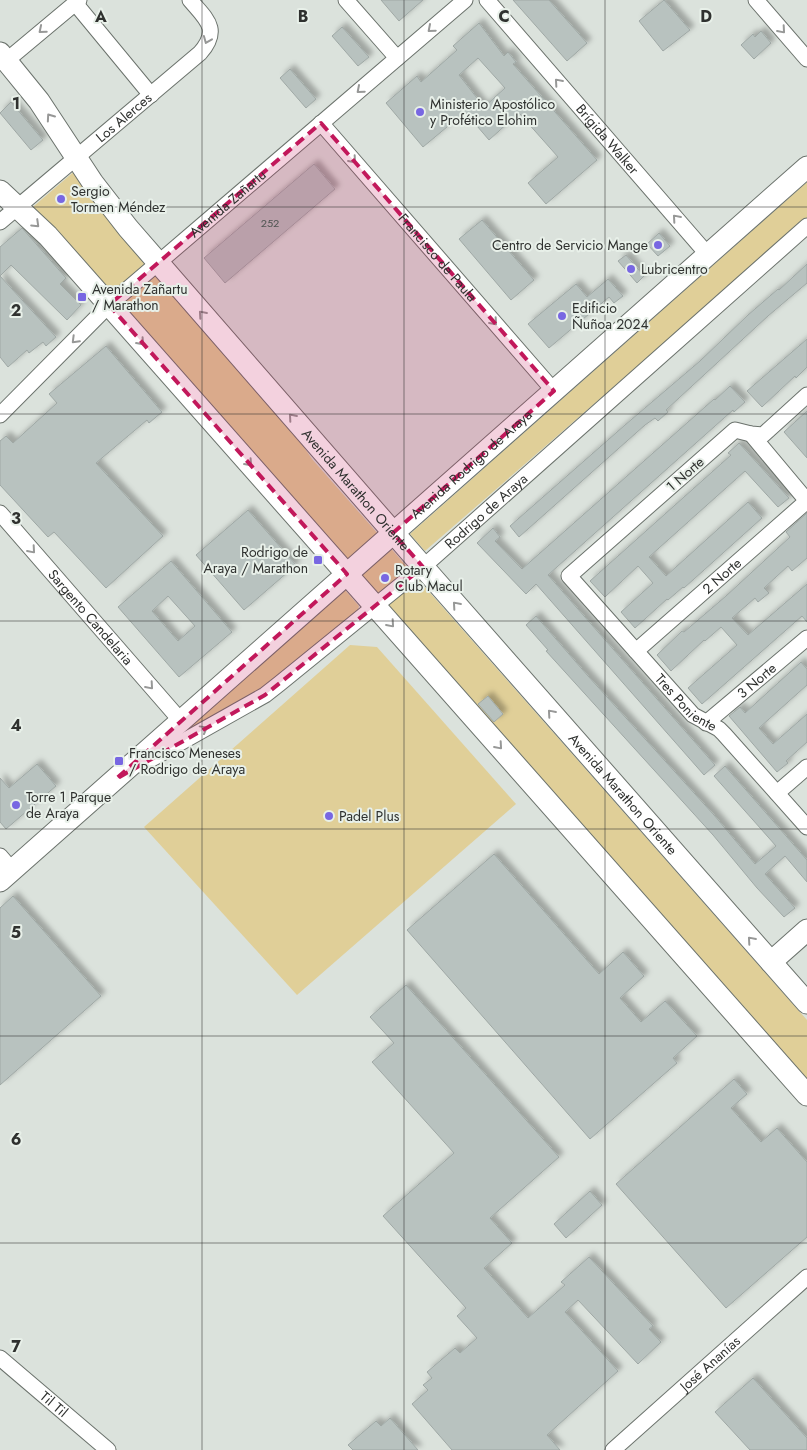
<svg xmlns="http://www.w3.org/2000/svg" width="807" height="1450" viewBox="0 0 807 1450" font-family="Jost,sans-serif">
<defs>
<filter id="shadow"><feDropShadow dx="4.5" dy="-4.5" stdDeviation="2.5" flood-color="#0004"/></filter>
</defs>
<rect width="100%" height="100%" fill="#dbe2dc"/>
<g fill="#e0cf98">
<polygon points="77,169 285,419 312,459 807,1020 807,1087 27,212"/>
<polygon points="807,182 807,219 425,551 410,534"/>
<polygon points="339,589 345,590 359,606 358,610 263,687 190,732 185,726"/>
<polygon points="350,645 377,647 516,804 297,995 144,827"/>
</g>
<g fill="#b8c2bf" stroke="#9fa8a5" fill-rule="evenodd" filter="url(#shadow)">
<polygon points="381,0 423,0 399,21"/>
<polygon points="513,0 549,0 587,43 567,61"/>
<polygon points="664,0 690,30 663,51 639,21"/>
<path d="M479,23L504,56L508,52L516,62L513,64L597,160L546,204L528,183L558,157L519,113L489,140L465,112L423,147L386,103L417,76L421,82L457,50L453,46ZM478,58L505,88L484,107L459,75Z"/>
<polygon points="342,27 369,57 358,66 332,36"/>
<polygon points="761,31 771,43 754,59 741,45 753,34 755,37"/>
<polygon points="290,69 316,99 306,108 280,78"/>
<polygon points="11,102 43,140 31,150 0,113"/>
<polygon points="314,164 335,189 225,283 204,258"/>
<polygon points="482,220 534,280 511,300 459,239"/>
<polygon points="22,228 66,278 60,284 81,305 67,320 11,265 0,276 56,337 46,346 43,342 29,353 27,350 8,367 0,357 0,247"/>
<polygon points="659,233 670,246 658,256 647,244"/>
<polygon points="626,255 644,276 637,283 618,261"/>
<polygon points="807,264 807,283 768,316 666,410 668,412 658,421 655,418 645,425 519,537 510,526 625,425 700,361 748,315 778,289 779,290"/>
<polygon points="608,279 623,296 614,303 609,297 549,348 528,324 576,284 587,297"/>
<polygon points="807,339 807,367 796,378 795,376 762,407 747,391"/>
<polygon points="106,346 162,412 149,423 147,420 96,463 163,536 106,588 54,532 48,537 0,485 0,441 6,436 13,443 57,403 49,394"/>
<polygon points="730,386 745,402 734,412 733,410 548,575 715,765 704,775 536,584 526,594 477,543 493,528 500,537 495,541 522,569 714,399 715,400"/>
<polygon points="807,411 807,458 784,432"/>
<polygon points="739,443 789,498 778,507 745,471 649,557 666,576 748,502 762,518 684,588 683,587 668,600 667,599 635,628 621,612 653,583 638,566 605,597 590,581 731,455 728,453"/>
<polygon points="248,510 296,565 244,610 196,555"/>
<polygon points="807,513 807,558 792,571 788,566 764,588 769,593 758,602 755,598 732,618 748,635 807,584 807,622 802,616 702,704 688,688 737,645 721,627 705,641 704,640 671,671 657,655 682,631 684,632 726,596 790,537 786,532"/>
<path d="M171,561L232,632L179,677L118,607ZM168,596L195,626L178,641L152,611Z"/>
<polygon points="536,616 588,676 714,815 755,864 776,846 714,776 725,766 807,860 807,882 785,856 765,874 795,908 784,917 757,888 713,835 546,651 548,650 526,625"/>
<polygon points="801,662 807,669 807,685 759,728 773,744 807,714 807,742 786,761 788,763 777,772 729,716 740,707 745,713"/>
<polygon points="488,696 503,714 494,722 478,704"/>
<polygon points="37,764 56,786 6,829 0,822 0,778 9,788"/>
<polygon points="494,854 599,974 623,952 644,976 620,998 641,1022 665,1001 697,1036 673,1058 677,1063 590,1139 407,930"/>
<polygon points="13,896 101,996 0,1085 0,908"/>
<polygon points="406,985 559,1157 490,1218 512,1243 484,1268 528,1318 565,1285 561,1282 589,1257 653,1326 649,1329 661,1342 638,1364 578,1300 565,1312 618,1371 547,1435 560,1450 452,1450 412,1404 428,1390 423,1385 432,1378 427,1372 455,1348 460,1353 477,1338 457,1316 466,1308 383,1216 454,1153 372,1062 394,1043 370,1017"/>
<polygon points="734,1079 747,1094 731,1108 761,1142 777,1128 807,1162 807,1237 726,1308 616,1184"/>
<polygon points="590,1191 602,1205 566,1238 554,1224"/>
<polygon points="753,1378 807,1438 807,1450 750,1450 715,1412"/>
<polygon points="390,1418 418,1450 353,1450 348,1445 376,1421 381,1426"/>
</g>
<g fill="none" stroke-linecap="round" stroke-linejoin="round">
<defs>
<g id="street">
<polyline points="346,0 397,58"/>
<path id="s1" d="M487,0L708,255"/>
<polyline points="756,0 807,59"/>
<polyline points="75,3 151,95"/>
<polyline points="6,61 79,0"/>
<path id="s2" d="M321,123L554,391"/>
<path id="s3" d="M0,222L200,53C221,29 206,19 190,0"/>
<path id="s4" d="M807,395L763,435L751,434L735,430L569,576L693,715L719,729L724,734L807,827"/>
<path id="s5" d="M0,415L109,305L465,0"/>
<polyline points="751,434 807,501"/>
<path id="s6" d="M0,513L181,721"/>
<path id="s7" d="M636,651L807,501"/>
<path id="s8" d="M706,723L807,638"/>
<path id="s9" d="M141,765L265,695L279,684L423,567L807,226"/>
<polyline points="777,793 807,767"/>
<polyline points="0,856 12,870"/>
<path id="s10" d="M0,1358L108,1450"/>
<path id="s11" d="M613,1450L807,1277"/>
</g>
<g id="secondary">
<path id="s12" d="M0,53L39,101L93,183L128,228L432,577L807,1003"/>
<polyline points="0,191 48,236 807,1095"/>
<path id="s13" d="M0,881L807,167"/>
<polyline points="771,962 807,930"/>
</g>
</defs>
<use href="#street" stroke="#6b726c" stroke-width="17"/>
<use href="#secondary" stroke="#6b726c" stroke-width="23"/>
<use href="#street" stroke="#fff" stroke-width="15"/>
<use href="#secondary" stroke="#fff" stroke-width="21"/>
</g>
<defs><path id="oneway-chevron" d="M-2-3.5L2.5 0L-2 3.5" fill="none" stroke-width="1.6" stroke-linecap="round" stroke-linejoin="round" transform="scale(1.25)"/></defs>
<g stroke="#979897">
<use href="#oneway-chevron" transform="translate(431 29) rotate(139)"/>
<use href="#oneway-chevron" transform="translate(42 30) rotate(140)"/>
<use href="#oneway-chevron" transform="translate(782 30) rotate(49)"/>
<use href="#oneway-chevron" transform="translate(207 40) rotate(112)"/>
<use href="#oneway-chevron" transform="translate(558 82) rotate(-131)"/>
<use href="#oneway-chevron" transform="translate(360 90) rotate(139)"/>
<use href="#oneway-chevron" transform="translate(50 117) rotate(-125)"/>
<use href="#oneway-chevron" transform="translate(353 160) rotate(49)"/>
<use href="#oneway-chevron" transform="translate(676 218) rotate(-131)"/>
<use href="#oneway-chevron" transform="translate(36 224) rotate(44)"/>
<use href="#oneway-chevron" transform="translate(202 314) rotate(-131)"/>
<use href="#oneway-chevron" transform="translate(494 322) rotate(49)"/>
<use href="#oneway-chevron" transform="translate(75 340) rotate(135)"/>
<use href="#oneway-chevron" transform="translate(141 342) rotate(48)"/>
<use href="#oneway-chevron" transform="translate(292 417) rotate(-131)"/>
<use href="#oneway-chevron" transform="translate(249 463) rotate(48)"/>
<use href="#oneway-chevron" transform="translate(32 550) rotate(49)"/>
<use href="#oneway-chevron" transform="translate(456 605) rotate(-131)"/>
<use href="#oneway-chevron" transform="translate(391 624) rotate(49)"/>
<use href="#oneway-chevron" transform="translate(150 686) rotate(49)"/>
<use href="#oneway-chevron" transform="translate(551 713) rotate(-131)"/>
<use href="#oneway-chevron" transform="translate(204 729) rotate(-29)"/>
<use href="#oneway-chevron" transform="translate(499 746) rotate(49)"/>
<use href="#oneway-chevron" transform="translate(751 940) rotate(-131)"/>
</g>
<path fill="#c2185b" fill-opacity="0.2" stroke="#c2185b" stroke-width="4" stroke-dasharray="10 6" stroke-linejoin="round" d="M321,123L554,391L393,533L423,567L265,695L116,779L347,574L109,305Z"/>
<path fill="none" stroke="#2f312f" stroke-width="1" stroke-opacity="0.55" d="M202,0V1450M404,0V1450M605,0V1450M0,207H807M0,414H807M0,621H807M0,829H807M0,1036H807M0,1243H807"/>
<g fill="#7867e2" stroke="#e8f0e9" stroke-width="2">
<circle cx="420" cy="112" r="5"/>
<circle cx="61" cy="199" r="5"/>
<circle cx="658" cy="245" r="5"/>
<circle cx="631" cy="269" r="5"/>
<rect x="77" y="292" width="10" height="10" rx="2.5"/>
<circle cx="562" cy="316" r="5"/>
<rect x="313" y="555" width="10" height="10" rx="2.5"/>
<circle cx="385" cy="578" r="5"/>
<rect x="114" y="756" width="10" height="10" rx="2.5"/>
<circle cx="16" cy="805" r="5"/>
<circle cx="329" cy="816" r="5"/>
</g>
<g text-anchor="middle" stroke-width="4" stroke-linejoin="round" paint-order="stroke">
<g font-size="11" fill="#515553">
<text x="270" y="227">252</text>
</g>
<g font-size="14" fill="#2f312f" stroke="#e8f0e9" text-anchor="start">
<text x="430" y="109">Ministerio Apostólico<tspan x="430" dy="16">y Profético Elohim</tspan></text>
<text x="71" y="196">Sergio<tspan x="71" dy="16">Tormen Méndez</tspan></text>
<text x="648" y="250" text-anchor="end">Centro de Servicio Mange</text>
<text x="641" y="274">Lubricentro</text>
<text x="92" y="294">Avenida Zañartu<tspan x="92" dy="16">/ Marathon</tspan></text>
<text x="572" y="313">Edificio<tspan x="572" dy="16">Ñuñoa 2024</tspan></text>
<text x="308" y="557" text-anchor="end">Rodrigo de<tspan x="308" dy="16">Araya / Marathon</tspan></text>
<text x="395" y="575">Rotary<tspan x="395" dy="16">Club Macul</tspan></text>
<text x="129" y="758">Francisco Meneses<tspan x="129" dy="16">/ Rodrigo de Araya</tspan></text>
<text x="26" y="802">Torre 1 Parque<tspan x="26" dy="16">de Araya</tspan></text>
<text x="339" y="821">Padel Plus</text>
</g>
<g font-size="14" fill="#2f312f" stroke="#e8f0e9">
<text dy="5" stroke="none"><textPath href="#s3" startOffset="162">Los Alerces</textPath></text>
<text dy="5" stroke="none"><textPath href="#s1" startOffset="184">Brígida Walker</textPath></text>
<text dy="5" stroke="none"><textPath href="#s5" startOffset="311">Avenida Zañartu</textPath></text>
<text dy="5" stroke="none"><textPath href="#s2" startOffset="178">Francisco de Paula</textPath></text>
<text dy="5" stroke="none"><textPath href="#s13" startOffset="629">Avenida Rodrigo de Araya</textPath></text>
<text transform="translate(685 474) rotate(-41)" y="5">1 Norte</text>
<text dy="5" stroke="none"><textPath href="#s12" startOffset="564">Avenida Marathon Oriente</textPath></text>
<text dy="5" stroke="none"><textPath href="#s9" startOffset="430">Rodrigo de Araya</textPath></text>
<text dy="5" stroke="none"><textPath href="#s7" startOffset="114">2 Norte</textPath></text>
<text dy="5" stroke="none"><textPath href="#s6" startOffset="138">Sargento Candelaria</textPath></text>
<text dy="5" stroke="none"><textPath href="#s8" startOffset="66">3 Norte</textPath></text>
<text dy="5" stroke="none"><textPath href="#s4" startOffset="482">Tres Poniente</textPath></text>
<text dy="5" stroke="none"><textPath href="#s12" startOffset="969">Avenida Marathon Oriente</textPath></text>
<text dy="5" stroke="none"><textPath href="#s11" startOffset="130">José Ananías</textPath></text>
<text dy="5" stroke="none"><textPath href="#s10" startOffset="71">Til Til</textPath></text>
</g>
</g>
<g font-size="16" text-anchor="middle" font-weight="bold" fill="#2f312f" stroke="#e8f0e9" stroke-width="4" stroke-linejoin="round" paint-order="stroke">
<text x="101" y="22">A</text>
<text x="303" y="22">B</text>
<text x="504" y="22">C</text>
<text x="706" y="22">D</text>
<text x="16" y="109">1</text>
<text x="16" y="316">2</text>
<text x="16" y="524">3</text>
<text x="16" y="731">4</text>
<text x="16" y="938">5</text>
<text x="16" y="1145">6</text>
<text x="16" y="1352">7</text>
</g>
</svg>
